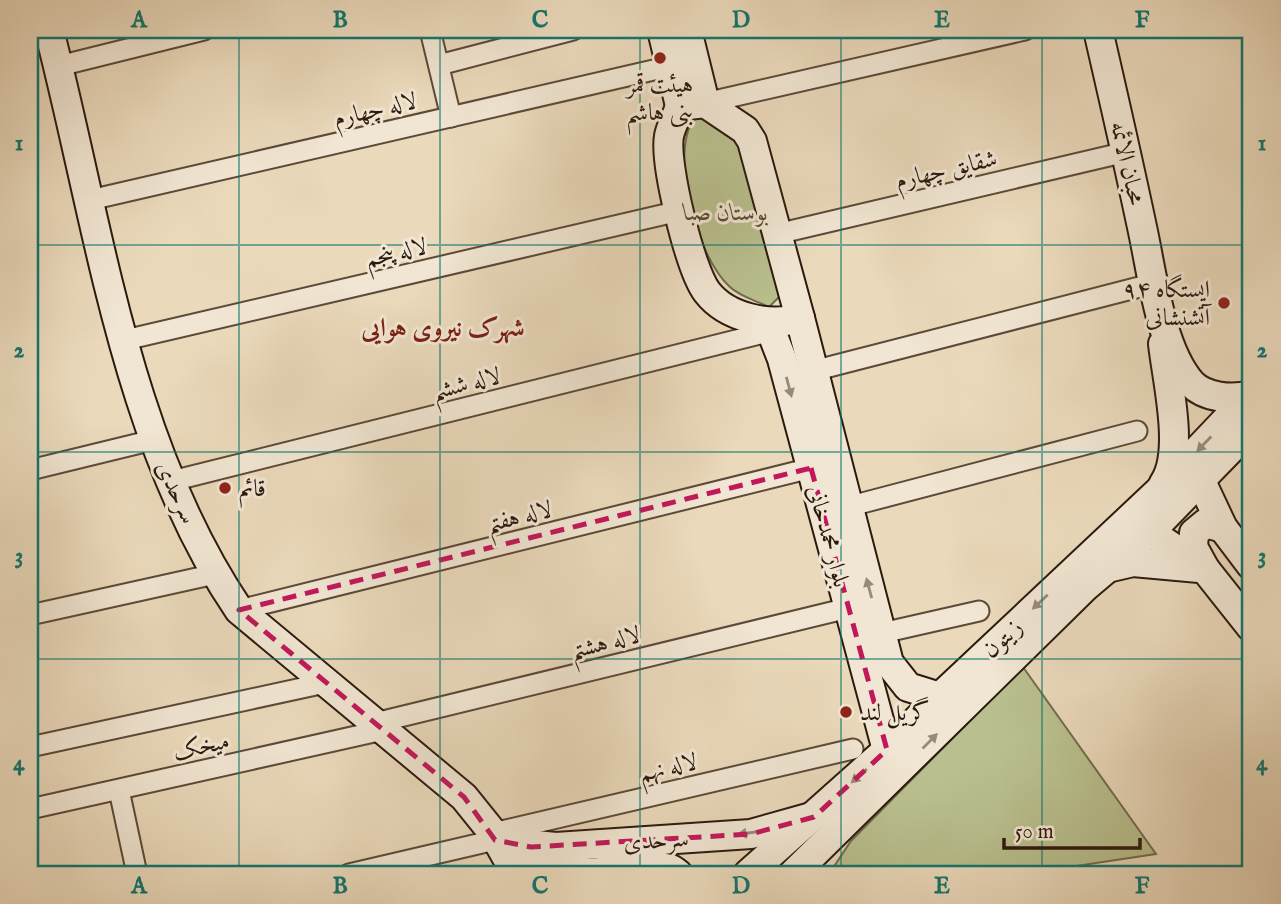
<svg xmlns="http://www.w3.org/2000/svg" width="1281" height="904" viewBox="0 0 1281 904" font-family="'IM FELL English',Amiri,serif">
<rect width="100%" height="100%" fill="#ead9bb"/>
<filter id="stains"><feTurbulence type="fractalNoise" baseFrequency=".00286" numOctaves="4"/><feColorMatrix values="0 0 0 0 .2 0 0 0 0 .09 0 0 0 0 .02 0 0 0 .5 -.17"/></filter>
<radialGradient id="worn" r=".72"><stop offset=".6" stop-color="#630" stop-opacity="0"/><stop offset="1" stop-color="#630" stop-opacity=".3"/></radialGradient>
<g fill="#b9bf8e" stroke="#726c4e" stroke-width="2">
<path d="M697,114L745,146L780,287L779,297L769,307C757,301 739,296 730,287C697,258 666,150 697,114Z"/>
<polygon points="1023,667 1156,854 1023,874 829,874 851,841"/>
</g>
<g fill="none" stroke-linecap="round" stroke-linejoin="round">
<defs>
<g id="street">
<polyline points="430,30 451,117"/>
<polyline points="439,65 573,30"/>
<polyline points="59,66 204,30"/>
<polyline points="705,103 1025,30"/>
<polyline points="90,200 671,66"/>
<polyline points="777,234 1126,152"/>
<polyline points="125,340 679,211"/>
<polyline points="813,371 1155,283"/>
<polyline points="30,470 153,440"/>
<polyline points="172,481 772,331"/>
<polyline points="847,507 1137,431"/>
<polyline points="239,610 811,468"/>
<polyline points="30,615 215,574"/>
<polyline points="882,633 979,611"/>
<polyline points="375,723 848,608"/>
<polyline points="30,747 325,683"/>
<polyline points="119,790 137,874"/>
<polyline points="30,809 383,730"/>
<polyline points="493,833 853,749"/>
<polyline points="349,874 495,840"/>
</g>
<g id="secondary">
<path d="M49,30C99,223 125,442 239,610L464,797L493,833L507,858C531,865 557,871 582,873C613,875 652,851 678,874"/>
<polyline points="662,30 680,106"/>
<polyline points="687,30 705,103"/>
<path d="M1098,30C1113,95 1128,161 1142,227C1152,272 1160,347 1191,383C1205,398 1232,400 1251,395"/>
<path d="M705,103L745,130L752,141L800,318C770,327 727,318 707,292C690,270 664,163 669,136C671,126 677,116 680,106Z"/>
<polyline points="800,318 889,663 908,687 940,697"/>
<polyline points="768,323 782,359 887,750"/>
<path d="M1163,344C1167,381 1185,452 1164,483"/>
<polyline points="1200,479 1223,528 1251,565"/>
<polyline points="1138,519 1150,532 1205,569 1251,627"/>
<polyline points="1107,568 1133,562 1199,568"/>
<polyline points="1205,569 1193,547 1194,533 1206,523 1223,528"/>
<polyline points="505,842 556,847 751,834 808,818"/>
<polyline points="748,874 887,750 940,697 1158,492 1251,394"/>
<polyline points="793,874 1085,587 1150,532 1251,428"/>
</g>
</defs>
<use href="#street" stroke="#5c4938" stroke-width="23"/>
<use href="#secondary" stroke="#2c190d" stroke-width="32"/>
<use href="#street" stroke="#f1e6d3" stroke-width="19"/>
<use href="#secondary" stroke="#f1e6d3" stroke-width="28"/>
</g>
<defs><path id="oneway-solid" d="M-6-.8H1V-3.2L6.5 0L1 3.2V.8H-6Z" transform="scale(1.75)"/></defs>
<g fill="#988a7a">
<use href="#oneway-solid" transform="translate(789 387) rotate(75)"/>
<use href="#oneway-solid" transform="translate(1204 444) rotate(134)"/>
<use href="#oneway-solid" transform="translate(869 588) rotate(-105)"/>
<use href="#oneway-solid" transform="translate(1040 602) rotate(137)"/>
<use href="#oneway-solid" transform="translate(930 741) rotate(-45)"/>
<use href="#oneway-solid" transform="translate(859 776) rotate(138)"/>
<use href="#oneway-solid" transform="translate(748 833) rotate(172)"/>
</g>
<path fill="none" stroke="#c2185b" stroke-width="5" stroke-dasharray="14 9" stroke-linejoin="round" d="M811,468L887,750L814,817L751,834L531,847L495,840L464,797L239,610Z"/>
<path fill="none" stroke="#0f766e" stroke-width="2" stroke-opacity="0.55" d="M239,30V874M440,30V874M640,30V874M841,30V874M1042,30V874M30,245H1251M30,452H1251M30,659H1251"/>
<g fill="#8f2418" stroke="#f1e6d3" stroke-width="2.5">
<circle cx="660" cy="58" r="7"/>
<circle cx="1224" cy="303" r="7"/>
<circle cx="225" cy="488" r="7"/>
<circle cx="846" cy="712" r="7"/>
</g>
<g text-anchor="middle" stroke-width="6" stroke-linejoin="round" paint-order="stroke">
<g font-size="24" fill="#2c190d" stroke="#f1e6d3" text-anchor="start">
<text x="660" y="92" text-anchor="middle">هیئت قمر<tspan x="660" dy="28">بنی هاشم</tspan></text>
<text x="1210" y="297" text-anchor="end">ایستگاه ۹۴<tspan x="1210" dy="28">آتشنشانی</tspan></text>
<text x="239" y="496">قائم</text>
<text x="860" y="720">گریل لند</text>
</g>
<g font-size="24" fill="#2c190d" stroke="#f1e6d3">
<text transform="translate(375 109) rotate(-13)" y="8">لاله چهارم</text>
<text transform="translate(1128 163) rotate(77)" y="8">محبان الائمه</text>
<text transform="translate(946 169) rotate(-13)" y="8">شقایق چهارم</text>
<text transform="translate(396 252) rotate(-13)" y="8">لاله پنجم</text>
<text transform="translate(466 383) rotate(-14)" y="8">لاله ششم</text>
<text transform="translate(177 492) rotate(65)" y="8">سرحدی</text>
<text transform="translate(519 516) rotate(-14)" y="8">لاله هفتم</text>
<text transform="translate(829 536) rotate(75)" y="8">بلوار محمدخانی</text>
<text transform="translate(1002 638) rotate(-43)" y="8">زیتون</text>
<text transform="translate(605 642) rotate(-14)" y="8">لاله هشتم</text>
<text transform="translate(201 746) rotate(-13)" y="8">میخک</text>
<text transform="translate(668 767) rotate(-13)" y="8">لاله نهم</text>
<text transform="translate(656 840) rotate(-4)" y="8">سرحدی</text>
</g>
<g font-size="24" font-style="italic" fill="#564b34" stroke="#f1e6d3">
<text x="726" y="220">بوستان صبا</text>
</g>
<g font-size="26" font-weight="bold" fill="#7a1f14" stroke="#f1e6d3">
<text x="443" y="336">شهرک نیروی هوایی</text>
</g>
</g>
<rect width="1281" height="904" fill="none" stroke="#ead9bb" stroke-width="77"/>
<path d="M1004 838v10h136v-10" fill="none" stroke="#2c190d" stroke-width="3.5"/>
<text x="1015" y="838" font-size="21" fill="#2c190d" stroke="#f1e6d3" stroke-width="5" paint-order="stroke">50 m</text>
<rect x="38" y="38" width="1204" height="828" fill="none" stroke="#0f766e" stroke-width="2.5"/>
<g font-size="23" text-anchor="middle" font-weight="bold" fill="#0f766e">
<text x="139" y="27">A</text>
<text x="340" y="27">B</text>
<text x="540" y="27">C</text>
<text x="741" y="27">D</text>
<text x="942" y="27">E</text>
<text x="1142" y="27">F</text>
<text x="19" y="150">1</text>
<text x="1262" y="150">1</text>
<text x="19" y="357">2</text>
<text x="1262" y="357">2</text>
<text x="19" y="563">3</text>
<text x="1262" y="563">3</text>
<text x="19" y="770">4</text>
<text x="1262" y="770">4</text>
<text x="139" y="893">A</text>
<text x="340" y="893">B</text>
<text x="540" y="893">C</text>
<text x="741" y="893">D</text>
<text x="942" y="893">E</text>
<text x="1142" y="893">F</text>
</g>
<rect width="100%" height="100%" filter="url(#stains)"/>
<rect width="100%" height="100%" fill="url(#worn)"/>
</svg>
